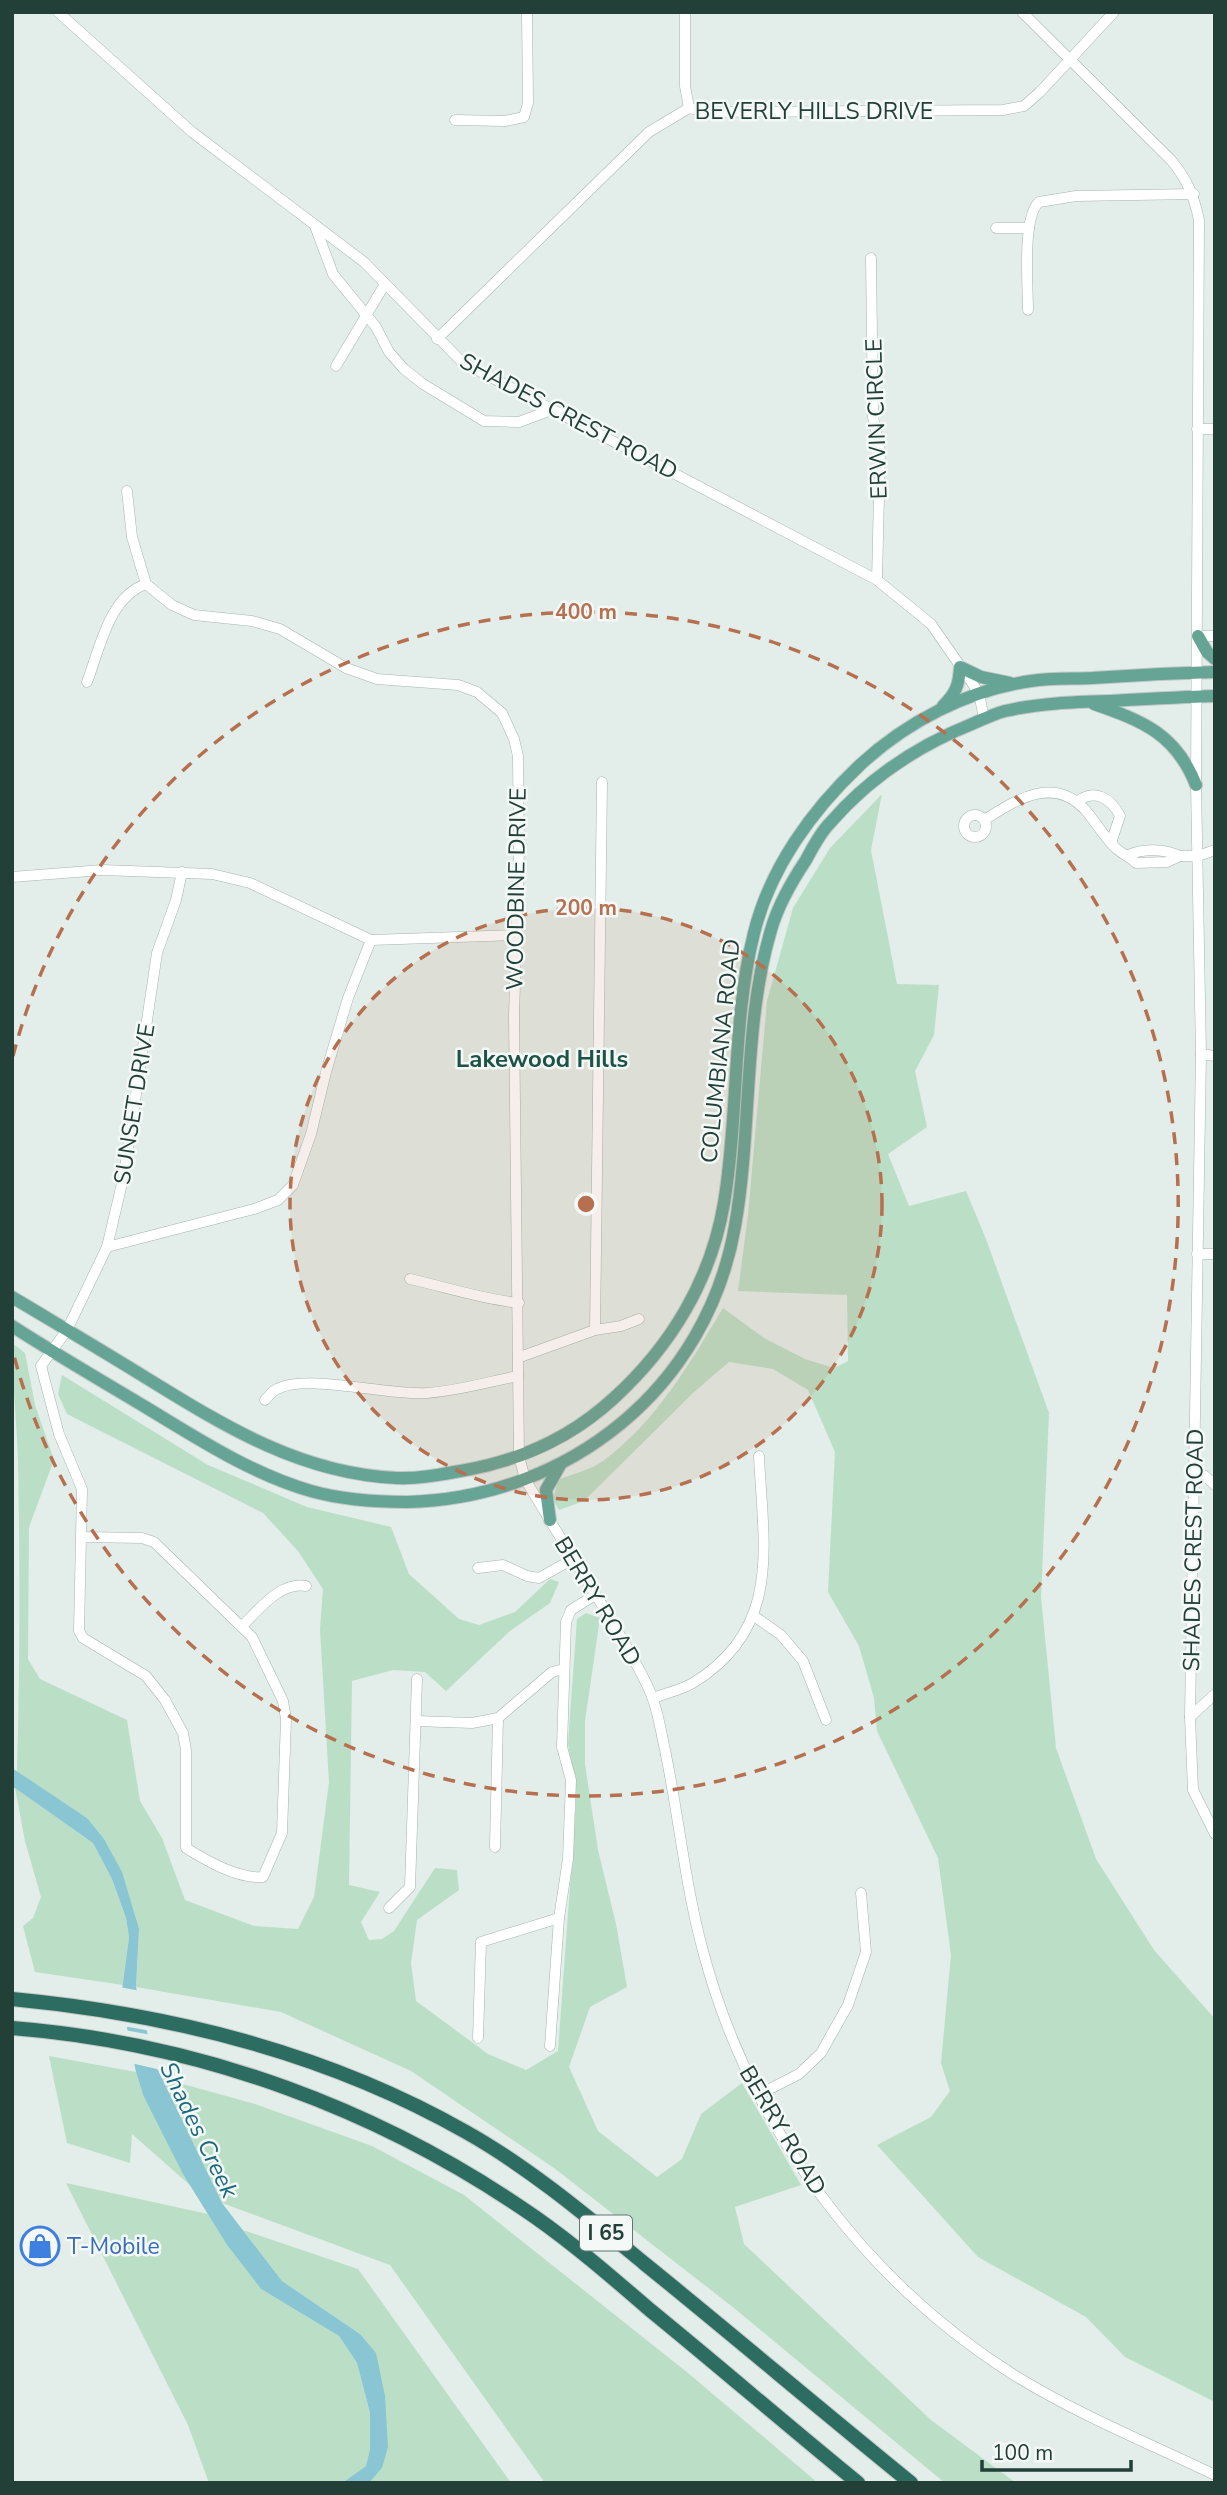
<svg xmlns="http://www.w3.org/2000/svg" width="1227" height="2495" viewBox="0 0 1227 2495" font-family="'Nunito Sans',sans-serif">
<rect width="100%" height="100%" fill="#e3ede9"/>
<g fill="#bbdfc6">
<path d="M882,794L871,850L897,984L939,985L934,1035L915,1071L927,1127L888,1154L909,1206L966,1191L986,1239L1049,1413L1041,1597L1056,1748L1096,1859L1154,1950L1215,2019V2402L1125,2357L1086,2317L978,2257L877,2145L931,2117L950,2091L941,2063L951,1955L938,1858L877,1731L874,1698L859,1646L828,1592L835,1452L808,1390L773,1369L729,1362L693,1393L584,1501L559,1510L553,1500L558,1480C572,1474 590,1470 603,1461C656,1422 690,1363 723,1308L764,1338L805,1359L834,1368L848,1361L847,1295L738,1291L748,1215L767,1001L793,908L830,848Z"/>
<path d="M12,1343L25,1353L35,1405L54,1460L29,1527L28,1659L40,1679L127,1720L140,1801L162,1838L185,1900L254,1926L298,1929L314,1897L329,1782L320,1629L323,1589L298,1551L263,1513L67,1414L58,1394L62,1375L208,1465L307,1507L391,1527L409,1574L459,1619L479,1625L515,1612L550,1579L559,1582L550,1603L510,1631L446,1691L425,1672L393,1670L352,1681L349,1885L380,1892L361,1922L369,1940L382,1939L394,1931L435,1868L457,1870L459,1890L417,1920L411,1963L416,2001L488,2054L526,2070L558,2051L576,1804L568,1743L577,1619L586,1613L600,1618L585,1721V1764L598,1850L616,1924L627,1987L590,2007L569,2067L598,2131L657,2177L682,2159L701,2114L742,2083L801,2185L735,2207L744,2244L931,2420L1016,2483H945L734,2308L554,2168L411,2071L281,2012L136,1987L139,1929L87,1818L17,1772C20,1668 20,1565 18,1461C17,1421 12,1382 12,1343Z"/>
<polygon points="15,1788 93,1843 112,1879 126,1918 129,1937 123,1985 35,1972 23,1926 33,1918 41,1897 25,1841"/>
<polygon points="49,2056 136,2072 143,2095 192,2187 132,2134 130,2163 67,2143"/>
<polygon points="161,2078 255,2104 372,2146 464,2195 688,2373 818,2483 545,2483 390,2265 222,2203"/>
<polygon points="66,2183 208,2214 227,2245 261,2289 339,2336 357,2363 370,2413 370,2449 366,2466 342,2483 209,2483 188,2425"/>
<polygon points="243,2230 358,2269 511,2483 369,2483 382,2468 360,2334 282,2281"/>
</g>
<polygon fill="#8ac5d3" points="12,1768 87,1818 104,1839 122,1872 139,1929 136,1987 155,2064 222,2203 282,2281 360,2334 376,2353 385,2396 388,2447 382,2468 369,2483 342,2483 366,2466 370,2449 370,2413 357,2363 339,2336 261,2289 227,2245 183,2174 143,2095 136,2072 121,1998 129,1937 126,1918 112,1879 93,1843 12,1786"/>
<g fill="#e3ede9">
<polygon points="119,1987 141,1991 151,2031 123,2026 118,1999"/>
<polygon points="124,2030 152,2035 161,2070 131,2063"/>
</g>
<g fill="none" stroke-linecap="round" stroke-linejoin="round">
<defs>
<g id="minor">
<polyline points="58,12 192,132 364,262 462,362 877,580 931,624 979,693 984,719"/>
<polyline points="685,12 685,86 689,108"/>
<path d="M1022,12L1171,160C1187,179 1194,196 1199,220L1196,785L1201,1054L1190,1717L1193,1790L1215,1834"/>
<polyline points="455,120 505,121 524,117 528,103 527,12"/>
<polyline points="315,226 333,274 376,327 389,352 404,369 423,384 484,421 519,422 551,410"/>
<polyline points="996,228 1029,228"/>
<polyline points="871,258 873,417 880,452 877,580"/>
<path d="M1028,310C1028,286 1022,217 1039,202L1076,196L1194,194"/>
<polyline points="437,339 649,132 689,108 707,112 1003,110 1024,106 1040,92 1114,12"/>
<polyline points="336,366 385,284"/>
<polyline points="1197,429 1215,429"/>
<polyline points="127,491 132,537 146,584"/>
<path d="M146,584L172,605L194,615L252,621L280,629L346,668L377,679L458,685L477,692L502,713L514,739L518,756L519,853L514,1016L519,1456L525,1479C551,1523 578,1566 605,1610C621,1638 639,1665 651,1694C658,1711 661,1732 665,1750C679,1817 685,1885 703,1951C749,2125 862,2279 1014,2375C1077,2414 1148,2443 1215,2475"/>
<polyline points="1198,636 1215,636"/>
<path d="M87,682C100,648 109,597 146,584"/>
<path d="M1077,802C1094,788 1111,798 1120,816L1111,843"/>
<circle cx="975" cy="826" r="11"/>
<path d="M984,820C1016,800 1055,774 1087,812C1097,824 1106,840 1118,850C1124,855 1130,857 1136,863L1167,862L1180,856H1198L1215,850"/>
<path d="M1128,855C1144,848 1165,849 1180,856"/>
<polyline points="12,877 102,870 212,874 250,883 371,940 516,935"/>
<polyline points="1201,1054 1215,1056"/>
<polyline points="107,1247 254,1209 278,1200 293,1185 311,1134 326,1072 348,998 371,940"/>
<polyline points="1197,1254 1215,1254"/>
<path d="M410,1279C446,1287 481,1299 519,1303"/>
<polyline points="595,1330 602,782"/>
<polyline points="520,1357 595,1330 621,1326 639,1319"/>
<path d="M265,1400C269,1396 272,1391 277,1389C308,1373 387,1396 427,1393C457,1391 488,1382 518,1376"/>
<polyline points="1194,1472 1205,1476 1215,1485"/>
<path d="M83,1537L142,1538L154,1542L252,1637L283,1701L286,1719L282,1833L263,1877C238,1879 207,1861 186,1848V1750L183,1733L165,1700L146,1676L83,1638L79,1631L82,1489L59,1434L41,1366L67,1330L107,1247L124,1175L157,953L176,900L182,872"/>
<polyline points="478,1568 503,1565 527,1576 539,1578 573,1559"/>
<polyline points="754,1616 781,1635 803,1661 826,1720"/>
<path d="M242,1626C260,1609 279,1582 306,1586"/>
<path d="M653,1698C666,1693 681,1690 693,1683C783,1628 763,1545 759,1456"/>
<polyline points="1190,1717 1215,1694"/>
<polyline points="416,1721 472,1723 498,1718"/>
<polyline points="495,1847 498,1718 552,1672 564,1669"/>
<polyline points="389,1908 410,1887 417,1679"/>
<polyline points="478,2038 481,1942 559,1918"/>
<polyline points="550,2046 559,1918 568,1859 571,1780 562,1747 566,1622 571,1610 595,1595"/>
<polyline points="758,2095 799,2074 821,2053 848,2005 866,1952 861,1893"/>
</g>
<g id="major">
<polyline points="1198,636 1207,652 1215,659"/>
<path d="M1094,704C1143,721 1176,734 1196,785"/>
<path d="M943,706C956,693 959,685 960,667L981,677L1010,683"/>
<path d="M12,1297C57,1324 103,1351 148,1379C226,1427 302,1474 397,1478C420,1479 443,1474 466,1470C521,1460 573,1436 614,1398C671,1346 711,1280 724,1203C739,1114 732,1021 754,933C770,868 812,810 860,765C906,722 968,690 1031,681C1051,678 1072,679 1092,678C1133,675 1174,673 1215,672"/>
<path d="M12,1326C57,1355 102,1381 147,1408C200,1440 252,1474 311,1491C343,1500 375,1502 407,1502C569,1498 707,1388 735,1226C752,1130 743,1024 771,930C778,905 792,881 806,860C813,847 820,833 830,823C869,778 917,746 972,724C983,719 994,714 1005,711C1039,703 1075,702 1109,701C1145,699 1180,697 1215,696"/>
<polyline points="550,1520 546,1490 560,1465"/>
</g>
<g id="highway">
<path d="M12,1999C171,2014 327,2053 466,2132C530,2168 589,2218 645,2264C734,2336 822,2411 911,2483"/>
<path d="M12,2028C200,2043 380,2109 535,2217C575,2245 613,2278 650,2310C720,2367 788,2426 858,2483"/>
</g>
</defs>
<use href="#minor" stroke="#a5b5b0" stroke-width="11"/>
<use href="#major" stroke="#c1c9c7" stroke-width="14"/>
<use href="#highway" stroke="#c1c9c7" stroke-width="16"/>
<use href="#minor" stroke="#fff" stroke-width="10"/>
<use href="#major" stroke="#66a496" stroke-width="12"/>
<use href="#highway" stroke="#2d6c61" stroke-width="14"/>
</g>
<circle cx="586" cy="1204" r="296" fill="#b6704f" fill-opacity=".12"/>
<g fill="none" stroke="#b6704f" stroke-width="3.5" stroke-dasharray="12 9">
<circle cx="586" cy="1204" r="296"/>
<path d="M13 1056A592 592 0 1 1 13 1352"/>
</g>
<defs>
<symbol id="shop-ring" viewBox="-11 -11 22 22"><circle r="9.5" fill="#f4f9f7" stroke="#3f7fe0" stroke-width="1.5"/><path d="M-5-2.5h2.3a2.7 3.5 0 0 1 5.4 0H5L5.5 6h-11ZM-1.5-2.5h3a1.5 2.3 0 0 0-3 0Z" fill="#3f7fe0"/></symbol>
</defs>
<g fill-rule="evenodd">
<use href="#shop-ring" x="18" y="2224" width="44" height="44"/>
</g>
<g text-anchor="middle" stroke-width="5" stroke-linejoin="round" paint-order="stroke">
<rect fill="#f4f9f7" stroke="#617771" stroke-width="2" x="580" y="2215.5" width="52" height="35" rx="5"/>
<g font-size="21" font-weight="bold" fill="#223f38">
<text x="606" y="2240">I 65</text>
</g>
<g font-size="23" fill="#223f38" stroke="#f4f9f7">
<text x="814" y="119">BEVERLY HILLS DRIVE</text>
<text transform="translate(569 416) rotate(28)" y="8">SHADES CREST ROAD</text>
<text transform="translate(876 419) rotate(-92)" y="8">ERWIN CIRCLE</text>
<text transform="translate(516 889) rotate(-89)" y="8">WOODBINE DRIVE</text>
<text transform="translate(720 1051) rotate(-84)" y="8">COLUMBIANA ROAD</text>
<text transform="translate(134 1104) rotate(-81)" y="8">SUNSET DRIVE</text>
<text transform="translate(1193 1550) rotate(-89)" y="8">SHADES CREST ROAD</text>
<text transform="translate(598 1601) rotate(59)" y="8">BERRY ROAD</text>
<text transform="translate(783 2130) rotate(59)" y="8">BERRY ROAD</text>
</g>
<g font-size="23" fill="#366cbe" stroke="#f4f9f7" text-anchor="start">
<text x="67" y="2254">T-Mobile</text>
</g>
<g font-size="24" font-weight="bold" fill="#1d5247" stroke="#f4f9f7">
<text x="542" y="1067">Lakewood Hills</text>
</g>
<g font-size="24" font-style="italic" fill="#1a697d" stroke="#f4f9f7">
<text transform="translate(199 2130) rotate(64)" y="8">Shades Creek</text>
</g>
</g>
<circle cx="586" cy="1204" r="10" fill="#b6704f" stroke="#f4f9f7" stroke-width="3.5"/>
<g font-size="21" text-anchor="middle" font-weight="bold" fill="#b6704f" stroke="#f4f9f7" stroke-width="5" stroke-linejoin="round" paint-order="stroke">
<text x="586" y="619">400 m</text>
<text x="586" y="915">200 m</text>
</g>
<rect width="1227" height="2495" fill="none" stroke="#223f38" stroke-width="28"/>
<path d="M982 2460v10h149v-10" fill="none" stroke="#223f38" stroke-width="3.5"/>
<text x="992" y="2460" font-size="21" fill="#223f38" stroke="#f4f9f7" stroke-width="5" paint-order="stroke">100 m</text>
</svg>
